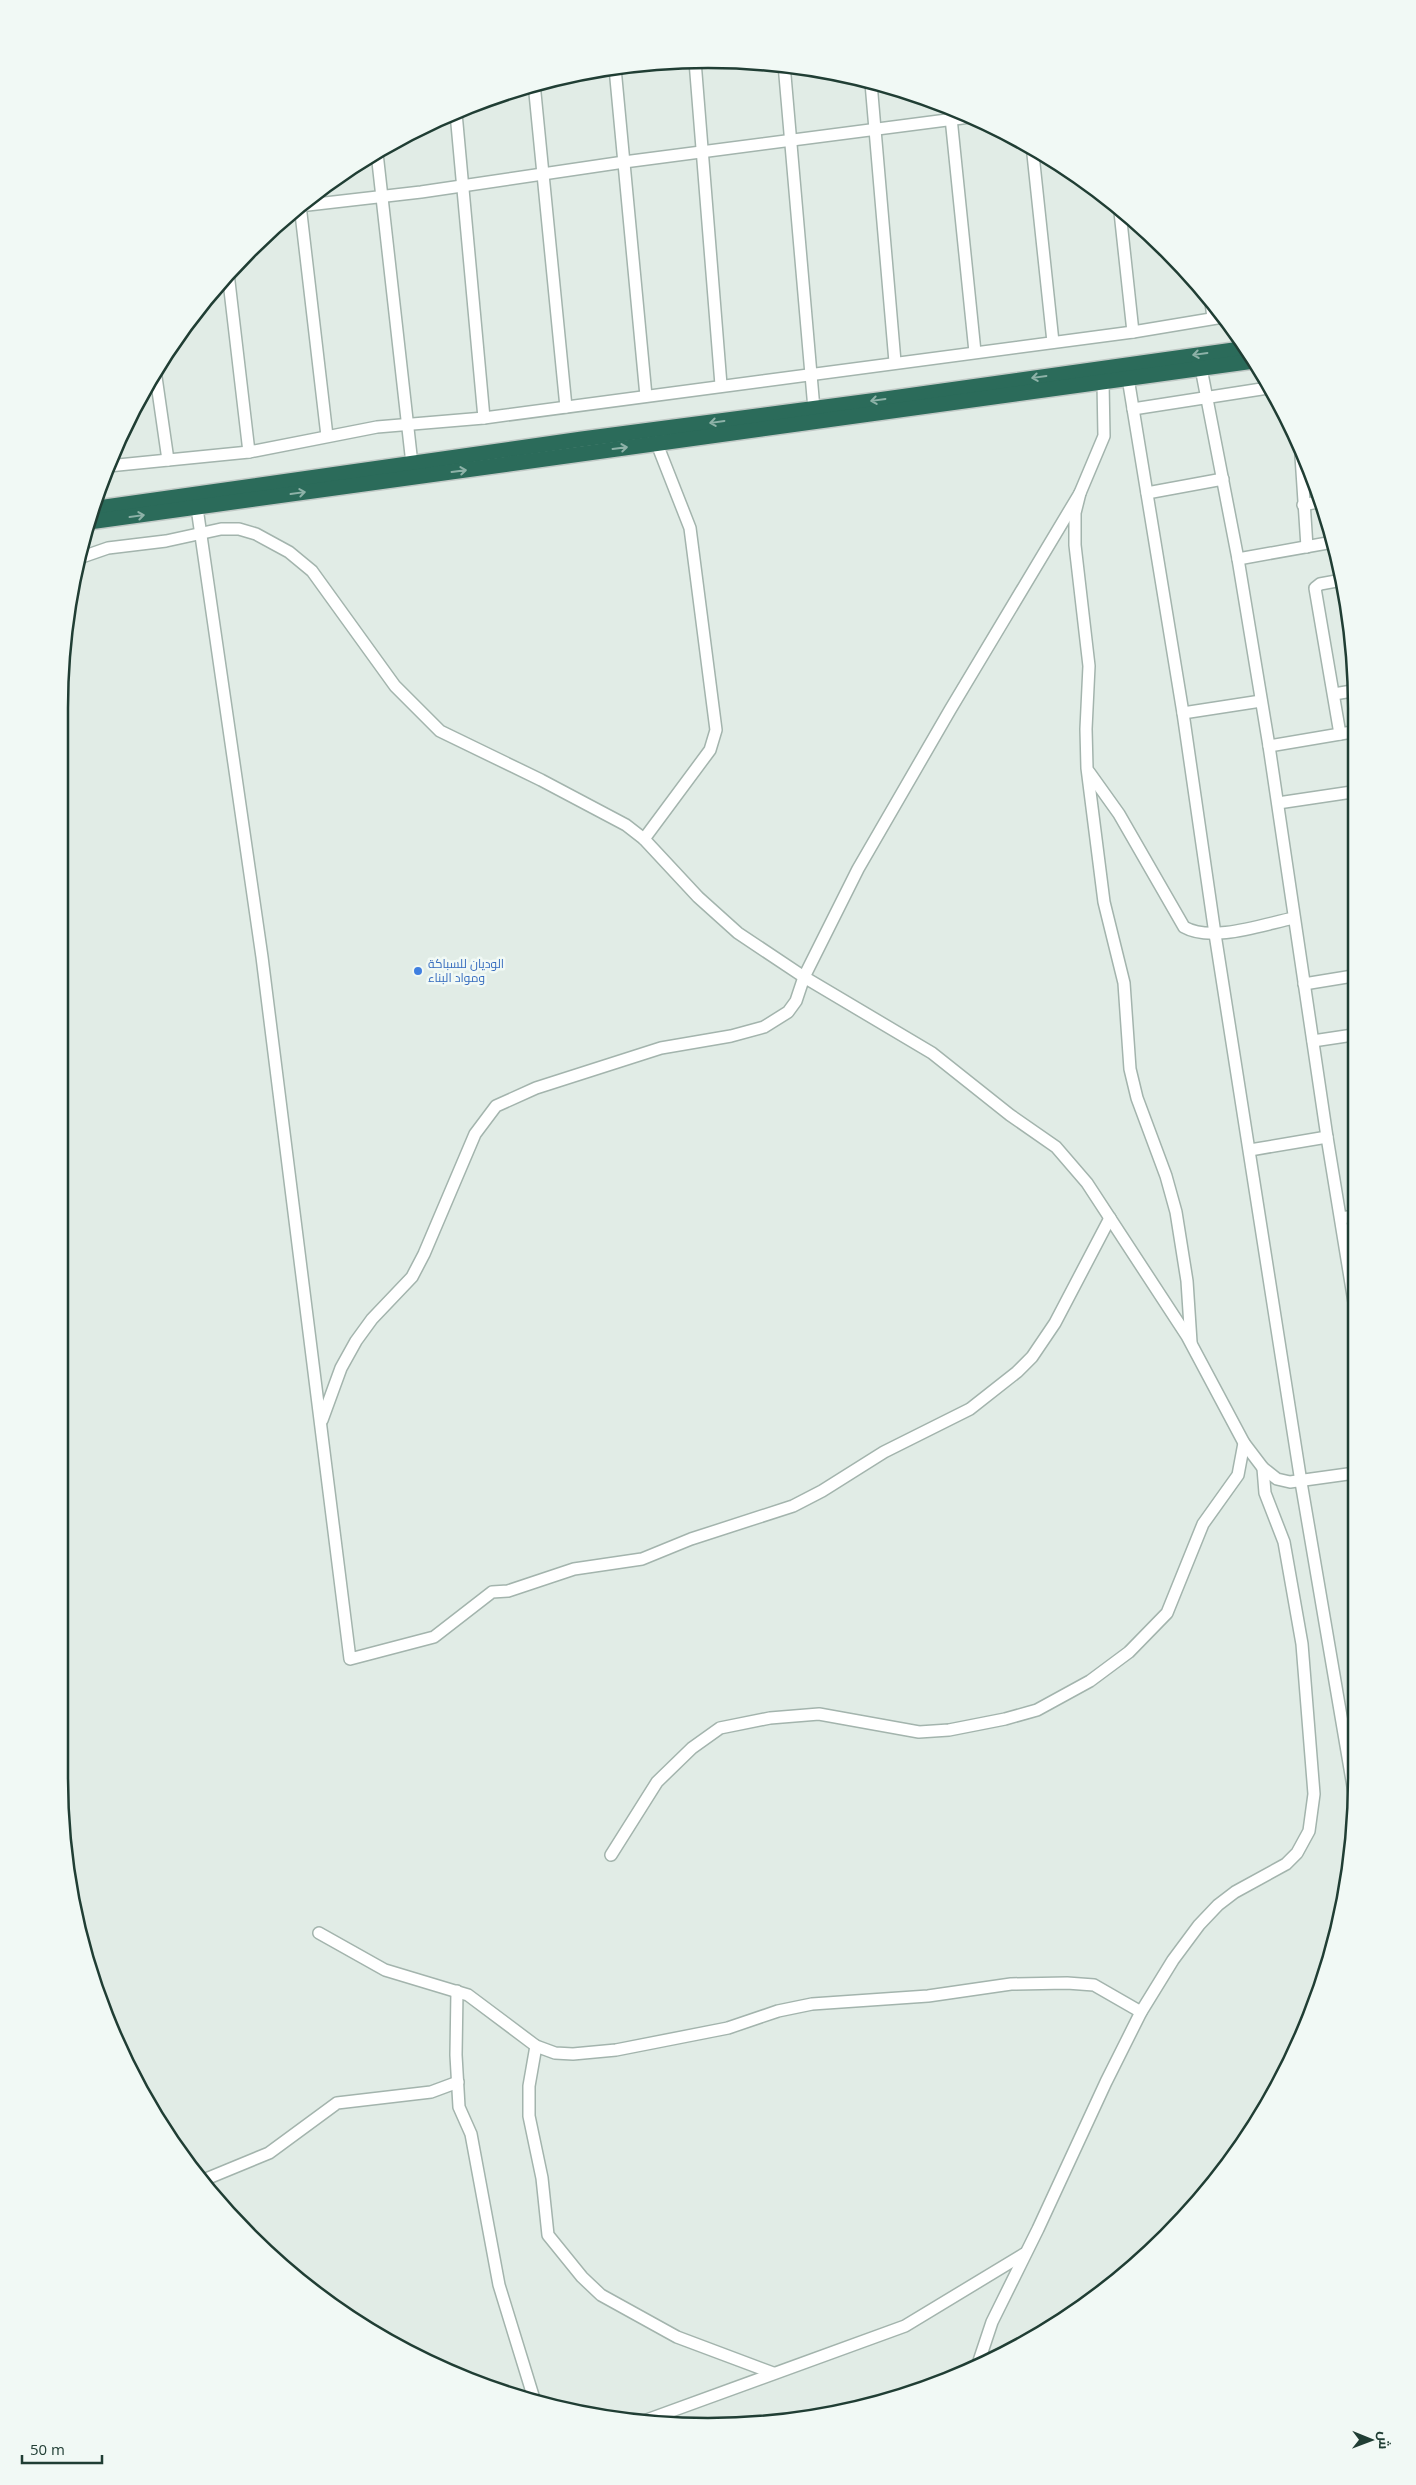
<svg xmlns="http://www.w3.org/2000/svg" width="1416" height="2485" viewBox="0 0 1416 2485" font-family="'Open Sans',Cairo,sans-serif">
<rect width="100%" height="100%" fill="#e1ece6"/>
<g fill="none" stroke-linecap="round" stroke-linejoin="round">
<defs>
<g id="street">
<polyline points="695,61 721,385"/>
<polyline points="784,64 814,409"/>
<polyline points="615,68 646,396"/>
<polyline points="534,83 566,407"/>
<polyline points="871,83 895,362"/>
<polyline points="950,108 975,352"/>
<polyline points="456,113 484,418"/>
<polyline points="1032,145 1053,342"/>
<polyline points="377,153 412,464"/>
<polyline points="300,205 327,436"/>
<polyline points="299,206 421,192 624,162 970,117"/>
<polyline points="1120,212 1133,332"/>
<polyline points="228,273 249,452"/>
<polyline points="1211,302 1213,318"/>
<polyline points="1201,368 1238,559 1269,746 1327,1137 1354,1302"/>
<polyline points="155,370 168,460"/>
<polyline points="1128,378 1183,713 1215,934 1301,1482 1356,1804"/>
<polyline points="1103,382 1104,436 1080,493 1075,513 1075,545 1089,666 1086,729 1087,768 1104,902 1124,983 1130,1069 1137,1098 1166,1176 1176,1212 1187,1281 1191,1342"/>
<polyline points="1133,409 1268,388"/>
<polyline points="1301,456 1307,547"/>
<polyline points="108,466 249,452 377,427 484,418 1133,332 1223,317"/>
<polyline points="1147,493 1223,479"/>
<polyline points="1303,505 1323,501"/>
<polyline points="197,508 262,957 350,1659 434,1637 492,1592 508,1591 574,1569 642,1559 691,1539 793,1506 822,1491 884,1452 970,1409 1017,1372 1032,1357 1055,1323 1110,1218"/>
<polyline points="82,557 108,548 166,541 221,529 239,529 256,534 289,552 312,571 395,686 440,731 541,780 626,825 644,839 698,897 738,933 804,977 932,1053 1010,1115 1056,1147 1087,1183 1187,1336 1244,1443 1263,1468 1277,1479 1290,1482 1355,1473"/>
<polyline points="1238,559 1333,542"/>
<polyline points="1334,694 1352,691"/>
<polyline points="1183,713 1261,701"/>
<polyline points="1340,734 1315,588 1320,584 1342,580"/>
<polyline points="1269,746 1352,732"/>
<path d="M1089,772L1119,814L1184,927C1212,943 1264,924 1294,918"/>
<polyline points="1278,803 1352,792"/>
<polyline points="644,839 710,750 716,730 690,528 657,444"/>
<polyline points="1304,984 1353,976"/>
<polyline points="1313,1041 1353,1035"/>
<polyline points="1250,1150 1327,1137"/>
<polyline points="1341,1218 1354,1216"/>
<polyline points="322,1420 341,1368 356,1341 372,1319 412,1277 424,1254 475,1134 496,1106 536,1088 661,1048 731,1036 764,1027 788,1012 796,1001 804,977 858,869 950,710 1080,493"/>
<polyline points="611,1855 657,1782 692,1748 720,1728 770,1718 819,1714 919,1732 949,1730 1005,1719 1037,1710 1090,1681 1129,1652 1167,1613 1203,1524 1238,1475 1244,1443"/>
<polyline points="319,1933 385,1970 468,1995 536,2046 555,2053 573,2054 616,2050 728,2028 778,2011 812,2004 928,1996 1011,1984 1067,1983 1094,1985 1141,2012"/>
<polyline points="457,1991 456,2055 459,2107 471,2134 499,2285 535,2402"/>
<polyline points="536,2046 529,2086 529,2116 542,2178 548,2235 582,2277 601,2295 677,2337 773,2373"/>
<polyline points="201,2181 269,2153 337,2103 431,2092 458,2082"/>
<polyline points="977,2367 992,2322 1038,2229 1106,2082 1141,2012 1173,1960 1199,1925 1218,1905 1235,1892 1286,1864 1297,1853 1309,1831 1314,1794 1302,1644 1284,1542 1265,1493 1263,1468"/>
<polyline points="644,2421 905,2326 1024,2254"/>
</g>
<g id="highway">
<polyline points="91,509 582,439 878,400 1248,348"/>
<polyline points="89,522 1254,361"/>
</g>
</defs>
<use href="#street" stroke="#a3b4ad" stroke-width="14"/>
<use href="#highway" stroke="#c1c9c6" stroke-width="18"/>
<use href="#street" stroke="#fff" stroke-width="11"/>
<use href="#highway" stroke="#2b6b5a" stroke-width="15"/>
</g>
<defs><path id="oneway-shaft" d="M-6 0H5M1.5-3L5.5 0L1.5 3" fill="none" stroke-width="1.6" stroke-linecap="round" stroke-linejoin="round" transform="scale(1.25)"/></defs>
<g stroke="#8eb2a8">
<use href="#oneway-shaft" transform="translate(1200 354) rotate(172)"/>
<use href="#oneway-shaft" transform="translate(1039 377) rotate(172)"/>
<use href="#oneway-shaft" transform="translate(878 400) rotate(172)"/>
<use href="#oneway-shaft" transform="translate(717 422) rotate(172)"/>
<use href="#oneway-shaft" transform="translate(620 448) rotate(-7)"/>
<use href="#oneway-shaft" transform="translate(459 471) rotate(-7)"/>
<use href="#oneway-shaft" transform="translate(298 493) rotate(-8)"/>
<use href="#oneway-shaft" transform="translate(137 516) rotate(-8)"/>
</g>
<circle fill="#3f7fe0" stroke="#f1f9f5" stroke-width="2" cx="418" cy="971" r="5"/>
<g text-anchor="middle" stroke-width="5" stroke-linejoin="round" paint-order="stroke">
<g font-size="12" fill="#366cbe" stroke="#f1f9f5" text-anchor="start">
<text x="428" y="968">الوديان للسباكة<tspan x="428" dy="14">ومواد البناء</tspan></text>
</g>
</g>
<path d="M0 0H1416V2485H0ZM708 68H708A640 640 0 0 1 1348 708V1778A640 640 0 0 1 708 2418H708A640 640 0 0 1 68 1778V708A640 640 0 0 1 708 68Z" fill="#f1f9f5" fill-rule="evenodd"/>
<path fill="none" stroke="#203e34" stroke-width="2.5" d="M708 68H708A640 640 0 0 1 1348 708V1778A640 640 0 0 1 708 2418H708A640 640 0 0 1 68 1778V708A640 640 0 0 1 708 68Z"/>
<g transform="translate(1371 2440) rotate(91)" stroke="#f1f9f5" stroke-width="4" paint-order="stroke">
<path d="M0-4L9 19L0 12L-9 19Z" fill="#203e34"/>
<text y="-8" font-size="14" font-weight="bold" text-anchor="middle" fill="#203e34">ش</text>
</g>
<path d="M22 2455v8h80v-8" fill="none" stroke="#203e34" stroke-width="2.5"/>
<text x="30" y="2455" font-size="15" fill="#203e34" stroke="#f1f9f5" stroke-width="4" paint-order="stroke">50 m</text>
</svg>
